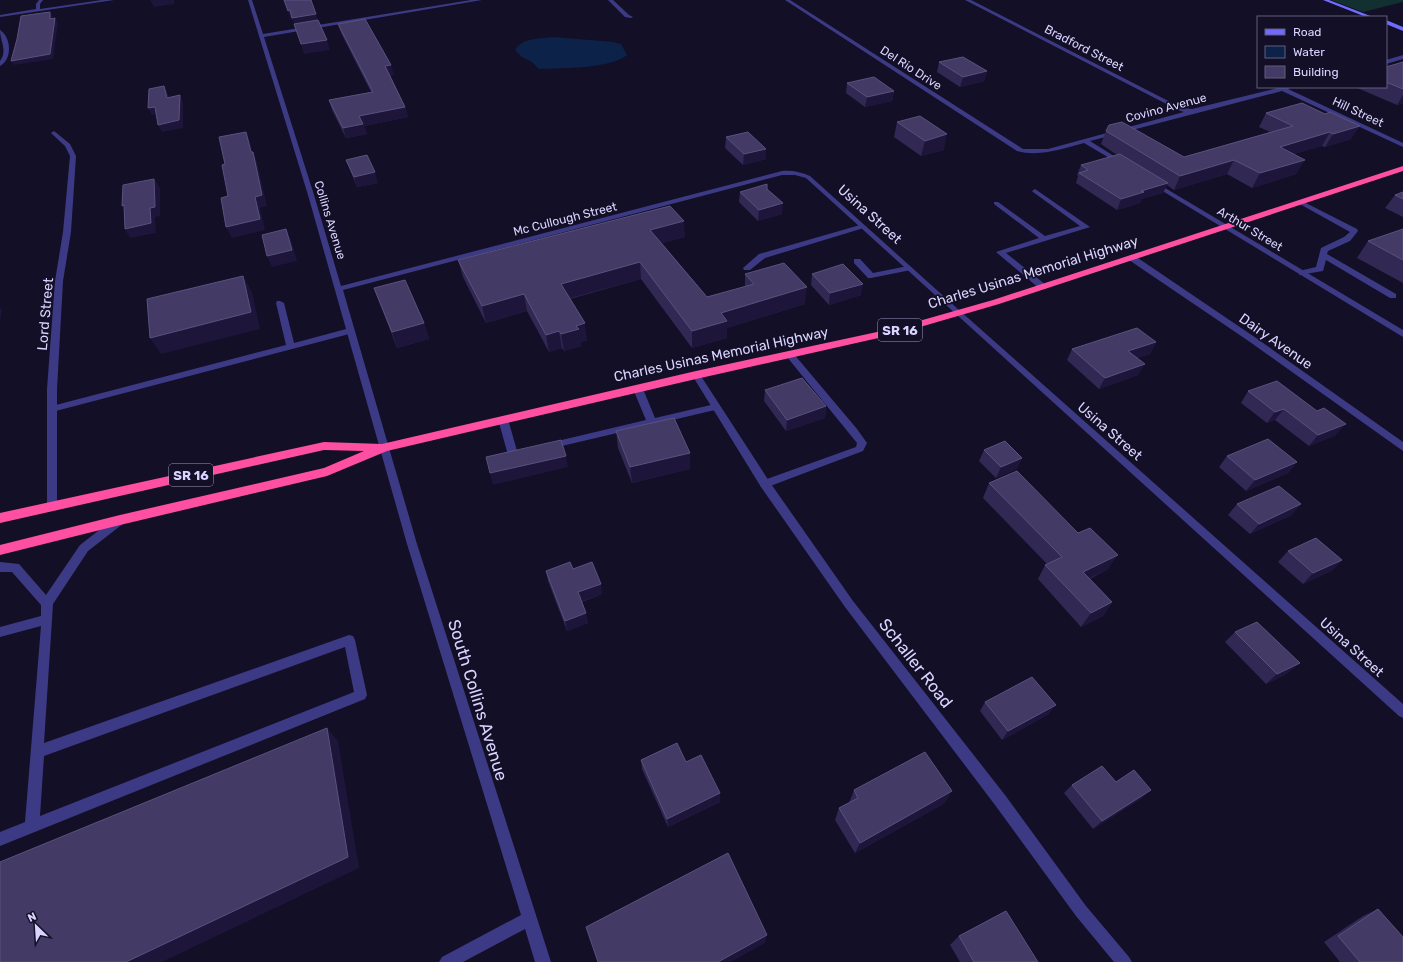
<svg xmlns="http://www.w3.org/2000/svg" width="1403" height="962" viewBox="0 0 1403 962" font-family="Rubik,sans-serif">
<rect width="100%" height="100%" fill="#130f26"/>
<polygon fill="#12302f" points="1331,0 1403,0 1403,2 1363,12"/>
<path fill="#0c2248" d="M554,37L613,42L621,44L627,55C610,69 562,68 539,69L532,62L522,57L515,50C523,37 540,39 554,37Z"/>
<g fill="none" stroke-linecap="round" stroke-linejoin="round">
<g fill="#3d3a85" fill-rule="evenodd">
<path d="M0,30C11,37 13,59 0,66V61C8,51 0,41 0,30Z"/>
<polygon points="1035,189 1090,227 1006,253 1046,285 1046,289 1040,289 996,252 1039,238 994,204 994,202 998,202 1045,236 1080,226 1033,192 1032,191"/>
<polygon points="1300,200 1357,229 1358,231 1350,241 1328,251 1327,254 1396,294 1396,298 1390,298 1326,260 1323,271 1299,275 1299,271 1316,267 1321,248 1344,237 1350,232 1298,203 1298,201"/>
<polygon points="860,225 863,225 867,227 765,258 750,270 744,270 743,268 759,254"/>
<polygon points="854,259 860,259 873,273 908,266 912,268 911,270 871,278 868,278 854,263"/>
<polygon points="277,301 280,301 284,303 294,343 350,328 354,331 353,333 52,412 47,409 52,406 286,345 276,303"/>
<polygon points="790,352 793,353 857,429 867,443 863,451 765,488 761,487 760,484 761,481 856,447 857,443 787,357 786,355"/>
<polygon points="638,386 643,389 655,418 715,404 720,407 715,410 549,449 546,448 544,446 546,444 549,443 646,420 633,389"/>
<polygon points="503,416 508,419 517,451 525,450 527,453 525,456 513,459 508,455 498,419"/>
<path d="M120,516L124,517L125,520L124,523L88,551L53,604L44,743L349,635L353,636L355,640L367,695L365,699L0,846V832L25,822L41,626L0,637V627L41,616V605L12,572H0V562L19,564L46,595L80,545L116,517ZM345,647L354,692L40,816L44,756Z"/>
</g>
<g fill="#3d3a85" fill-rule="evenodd">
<polygon points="39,0 43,0 40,4 40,9 102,0 114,0 0,17 0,15 36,9 36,4"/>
<path d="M248,0H252L263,34L471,0H482L264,37L314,195L341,286L782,171C792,170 801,172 810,176L959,310L1403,704V718L1399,716L806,178L795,175H782L343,290L417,544L551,962H535L525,929L463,962H439L442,957L521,915L407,544L308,195Z"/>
<polygon points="608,0 613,0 629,15 633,17 631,18 625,17"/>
<path d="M785,0H790L1023,149H1048L1184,112L1178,110L965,0H971L1182,108L1192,109L1282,87H1292L1288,89L1403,143V147L1282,91L1090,141L1125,163L1126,164L1123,166L1084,143C1061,149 1040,157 1017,151Z"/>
<polygon points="1403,55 1403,59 1386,64 1386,60"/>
<polygon points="54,131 70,144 76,156 71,232 63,281 57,389 57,506 56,509 48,509 47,506 47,389 55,281 63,232 70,156 65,146 51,133"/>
<polygon points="1151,182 1155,182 1403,330 1403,337 1151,184"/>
<polygon points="1129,256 1135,256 1256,338 1403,442 1403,451 1250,342 1129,260"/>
<polygon points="696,372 699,373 769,481 853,601 1005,795 1086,906 1129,957 1132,962 1114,962 1076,916 995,805 845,607 761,487 692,375"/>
</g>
<g fill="#6f6bff" fill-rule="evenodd">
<polygon points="1323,0 1329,0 1373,17 1366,17"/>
<polygon points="1386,20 1403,27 1403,31 1386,24"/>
</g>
<polygon fill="#ff4fa3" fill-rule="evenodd" points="1403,166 1403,171 999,304 896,334 696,379 387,451 327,476 120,525 0,555 0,545 120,515 324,468 364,451 324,450 0,523 0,513 324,442 382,444 696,371 891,329 993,300"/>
</g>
<g fill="#312854">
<polygon points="338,24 394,75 390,75 405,107 408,117 364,126 367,134 346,138 332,110 329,100 371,92 341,33"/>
<polygon points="939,62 987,71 984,81 960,87 937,72"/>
<polygon points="1403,62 1403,103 1397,105 1355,87 1386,87 1386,67"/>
<polygon points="847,83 894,91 892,101 865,107 846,93"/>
<polygon points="1302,103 1351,139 1325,147 1322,146 1294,154 1296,174 1252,188 1227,174 1174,190 1167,185 1163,193 1141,199 1140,203 1117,210 1076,183 1078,176 1077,175 1081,165 1117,155 1101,144 1106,131 1184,157 1270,132 1259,127 1266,113"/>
<polygon points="897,122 944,150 921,156 894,137"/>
<polygon points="726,137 766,159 743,165 725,148"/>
<polygon points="346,160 378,183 357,187 350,170"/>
<polygon points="767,189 782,214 758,221 739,202 740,192"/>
<polygon points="1403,192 1403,217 1385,208 1395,195"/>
<polygon points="1403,229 1403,283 1357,258 1368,241"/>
<polygon points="685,237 662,243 707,297 745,287 745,274 805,304 727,328 727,338 692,348 641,279 570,299 587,340 581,342 581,346 564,351 562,348 549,352 527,311 486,323 463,277 458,260"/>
<polygon points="812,274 861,295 829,305 811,285"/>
<polygon points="374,288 424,323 429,339 397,348"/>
<polygon points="1156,342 1150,354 1137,358 1138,375 1099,389 1067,360 1072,349"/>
<polygon points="765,390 826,406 825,418 786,431 764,401"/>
<polygon points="1248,391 1336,435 1309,446 1275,420 1267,423 1241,403"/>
<polygon points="616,431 690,453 690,469 632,483 618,448"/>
<polygon points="984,450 1017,469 996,478 979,461"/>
<polygon points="1227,456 1297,462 1288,473 1246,491 1219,467"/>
<polygon points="989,483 1108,569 1090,579 1112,602 1103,616 1081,627 1038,579 1045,565 1047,564 983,498"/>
<polygon points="1237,504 1292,515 1250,534 1228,515"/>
<polygon points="1288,551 1342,560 1331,571 1303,584 1278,562"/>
<polygon points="546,571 602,594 582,602 588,623 567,631 548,581"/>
<polygon points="1235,632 1288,673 1266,684 1225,642"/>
<polygon points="985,702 1049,714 1002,740 980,711"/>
<polygon points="641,760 686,762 720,793 720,802 668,827 642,769"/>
<polygon points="1116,782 1142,798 1093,829 1064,793 1072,785"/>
<polygon points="854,790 945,803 855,853 835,820 839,808 849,803"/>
<polygon points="1378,909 1403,962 1340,962 1324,942 1363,916"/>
<polygon points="959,936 1038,962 960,962 950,945"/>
</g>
<g fill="#1d163a">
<polygon points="150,0 174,0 174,4 154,7"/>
<polygon points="290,10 316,14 319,23 295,27 293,20 291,20 288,11"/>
<polygon points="50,12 52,16 52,24 50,19"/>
<polygon points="55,18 58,23 53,59 14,65 11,61"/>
<polygon points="327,40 330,50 304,54 301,44"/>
<polygon points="391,65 394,75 388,76 385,66"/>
<polygon points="987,71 984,81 960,87 963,77"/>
<polygon points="164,86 168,93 170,105 167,98"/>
<polygon points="894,91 892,101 865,107 867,97"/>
<polygon points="180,95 183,103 183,128 162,132 158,125"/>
<polygon points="1403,95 1403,103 1397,105"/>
<polygon points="155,107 159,114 152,115 148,108"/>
<polygon points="405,107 408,117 364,126 367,134 346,138 343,128 359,116"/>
<polygon points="1360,126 1351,139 1325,147 1333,134"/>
<polygon points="246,132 250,142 255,162 253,152 257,162 267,206 260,208 265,230 232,238 226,227 255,197 251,152"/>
<polygon points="1330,132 1322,146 1272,161 1280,147"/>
<polygon points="947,134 944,150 921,156 925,141"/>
<polygon points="766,149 766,159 743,165 744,154"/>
<polygon points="1234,160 1227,174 1174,190 1180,176"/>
<polygon points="1305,160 1296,174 1252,188 1260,173"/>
<polygon points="375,172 378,183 357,187 354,177"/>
<polygon points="154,179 160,188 160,216 155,217 156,233 130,238 125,229 150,208"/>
<polygon points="1168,183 1163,193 1141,199 1140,203 1117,210 1121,199 1141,191"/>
<polygon points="783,203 782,214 758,221 759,210"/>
<polygon points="684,221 685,237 651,246 650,230"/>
<polygon points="286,229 291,240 297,261 272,267 267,256"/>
<polygon points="640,262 641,279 563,300 561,284"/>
<polygon points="243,276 252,292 260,329 161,354 150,338"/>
<polygon points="863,284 861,295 829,305 830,293"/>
<polygon points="807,287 805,304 727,328 727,338 692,348 692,331 721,313"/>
<polygon points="524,294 527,311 486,323 482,306"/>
<polygon points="0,308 2,310 0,321"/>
<polygon points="424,323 429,339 397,348 392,332"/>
<polygon points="585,323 587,340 581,342 581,346 564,351 561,334 576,326"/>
<polygon points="559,331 562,348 549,352 546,335"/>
<polygon points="1156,342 1150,354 1123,362 1128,351"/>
<polygon points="1145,364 1138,375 1099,389 1105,378"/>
<polygon points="826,406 825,418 786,431 787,420"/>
<polygon points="1284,409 1275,420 1267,423 1275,412"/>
<polygon points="1346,424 1336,435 1309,446 1318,435"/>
<polygon points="690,453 690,469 632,483 630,467"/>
<polygon points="566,456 568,467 493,485 490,473"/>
<polygon points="1022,458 1017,469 996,478 1001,467"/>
<polygon points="1297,462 1288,473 1246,491 1255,480"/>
<polygon points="1301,504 1292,515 1250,534 1259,524"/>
<polygon points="1118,555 1108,569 1074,586 1083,572"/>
<polygon points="1342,560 1331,571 1303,584 1313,573"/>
<polygon points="601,584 602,594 580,602 578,592"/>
<polygon points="1112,602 1103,616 1081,627 1091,613"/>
<polygon points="586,613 588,623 567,631 565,621"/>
<polygon points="1300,663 1288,673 1266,684 1277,674"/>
<polygon points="1056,705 1049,714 1002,740 1008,731"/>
<polygon points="327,728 338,741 359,868 162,962 126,962"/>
<polygon points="1151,790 1142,798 1093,829 1102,821"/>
<polygon points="952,791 945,803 855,853 860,843"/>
<polygon points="720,793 720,802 668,827 667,819"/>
<polygon points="767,935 765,943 731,962 718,962"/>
</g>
<g fill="#433a66" stroke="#5a527e">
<polygon points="284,0 311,0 316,14 292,18 290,10 288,11"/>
<polygon points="50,12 50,19 55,18 50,54 11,61 17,39 21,16"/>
<polygon points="365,19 391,65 385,66 405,107 359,116 363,124 343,128 329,100 373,92 338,24"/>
<polygon points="318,20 327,40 301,44 294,24"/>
<polygon points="963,57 987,71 963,77 939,62"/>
<polygon points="1403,62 1403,89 1386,82 1386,67"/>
<polygon points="874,77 894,91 867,97 847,83"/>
<polygon points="164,86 167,98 180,95 179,120 158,125 155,107 148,108 149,89"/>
<polygon points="1302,103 1325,114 1330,112 1360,126 1333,134 1330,132 1280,147 1305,160 1260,173 1234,160 1180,176 1106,131 1109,125 1122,122 1184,157 1293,126 1266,113"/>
<polygon points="920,116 947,134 925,141 897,122"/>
<polygon points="246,132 251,152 253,152 262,195 255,197 260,219 226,227 221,198 228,196 222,165 225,164 219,137"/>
<polygon points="748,132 766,149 744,154 726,137"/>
<polygon points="1120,154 1168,183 1141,191 1144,192 1121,199 1079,173 1088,170 1081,165"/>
<polygon points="367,155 375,172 354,177 346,160"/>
<polygon points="154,179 155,207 150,208 151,223 125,229 124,205 122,206 123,185"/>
<polygon points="767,184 767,189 783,203 759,210 740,192"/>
<polygon points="1403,192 1403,199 1395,195"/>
<polygon points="670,206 684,221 650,230 707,297 754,284 745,274 784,263 807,287 721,313 727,321 692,331 640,262 561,284 585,323 576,326 579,329 561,334 559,331 546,335 524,294 482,306 458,260"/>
<polygon points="286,229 292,250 267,256 262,235"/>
<polygon points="1403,229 1403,260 1368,241"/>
<polygon points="843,264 863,284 830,293 812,274"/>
<polygon points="243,276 251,312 150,338 147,299"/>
<polygon points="405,280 424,323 392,332 374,288"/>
<polygon points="1137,328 1156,342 1128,351 1145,364 1105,378 1072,349"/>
<polygon points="802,378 826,406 787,420 765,390"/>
<polygon points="1277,381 1317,411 1324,408 1346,424 1318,435 1284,409 1275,412 1248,391"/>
<polygon points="674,418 690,453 630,467 616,431"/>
<polygon points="1268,439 1297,462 1255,480 1227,456"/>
<polygon points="561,440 566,456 490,473 486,457"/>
<polygon points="1005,441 1022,458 1001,467 984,450"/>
<polygon points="1017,471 1078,533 1090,528 1118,555 1083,572 1112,602 1091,613 1045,565 1062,557 989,483"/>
<polygon points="1279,486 1301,504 1259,524 1237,504"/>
<polygon points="1316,538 1342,560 1313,573 1288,551"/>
<polygon points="570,562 573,569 592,562 601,584 578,592 586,613 565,621 546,571"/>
<polygon points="1257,622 1300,663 1277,674 1235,632"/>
<polygon points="1032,677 1056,705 1008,731 985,702"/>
<polygon points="327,728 348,857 126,962 0,962 0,862"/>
<polygon points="677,743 686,762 701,755 720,793 667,819 641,760"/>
<polygon points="925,752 952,791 860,843 839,808 858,798 854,790"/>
<polygon points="1102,766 1116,782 1134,770 1151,790 1102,821 1072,785"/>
<polygon points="728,853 767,935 718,962 598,962 586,927"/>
<polygon points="1378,909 1403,937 1403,962 1360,962 1338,936"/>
<polygon points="1006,911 1038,962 974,962 959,936"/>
</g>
<g text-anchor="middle" stroke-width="3.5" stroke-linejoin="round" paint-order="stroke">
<g font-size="12" fill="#d9d4ff" stroke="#130f26">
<text transform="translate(1084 48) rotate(27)" y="4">Bradford Street</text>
<text transform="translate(911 68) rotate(33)" y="4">Del Rio Drive</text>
<text transform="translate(1166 108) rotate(-15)" y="4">Covino Avenue</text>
<text transform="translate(1358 112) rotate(25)" y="4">Hill Street</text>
<text transform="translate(565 219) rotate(-14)" y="4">Mc Cullough Street</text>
<text transform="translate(330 220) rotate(73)" y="4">Collins Avenue</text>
<text transform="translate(1250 229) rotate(31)" y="4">Arthur Street</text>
</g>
<g fill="#130f26" stroke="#9e99be" stroke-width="1">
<rect x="878" y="319" width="44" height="22" rx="3"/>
<rect x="169" y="464" width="44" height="22" rx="3"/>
</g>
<g font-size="13" font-weight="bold" fill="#d9d4ff">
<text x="900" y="335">SR 16</text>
<text x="191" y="480">SR 16</text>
</g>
<g font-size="14" fill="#d9d4ff" stroke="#130f26">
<text transform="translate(870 214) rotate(42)" y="5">Usina Street</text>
<text transform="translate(1033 272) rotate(-17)" y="5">Charles Usinas Memorial Highway</text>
<text transform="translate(45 314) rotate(-85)" y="5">Lord Street</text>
<text transform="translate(1276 341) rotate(35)" y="5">Dairy Avenue</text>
<text transform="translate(721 354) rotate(-12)" y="5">Charles Usinas Memorial Highway</text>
<text transform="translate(1110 431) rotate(41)" y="5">Usina Street</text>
<text transform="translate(1352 647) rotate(42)" y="5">Usina Street</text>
</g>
<g font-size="17" fill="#d9d4ff" stroke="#130f26">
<text transform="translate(916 663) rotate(52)" y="6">Schaller Road</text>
<text transform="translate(478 700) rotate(73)" y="6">South Collins Avenue</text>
</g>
</g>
<rect x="1257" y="16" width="130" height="72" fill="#130f26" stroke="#625e7d"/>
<rect x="1265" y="29" width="20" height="6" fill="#6f6bff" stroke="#625e7d"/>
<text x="1293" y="36" font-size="12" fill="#d9d4ff">Road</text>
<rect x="1265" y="46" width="20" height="12" fill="#0c2248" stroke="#625e7d"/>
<text x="1293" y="56" font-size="12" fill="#d9d4ff">Water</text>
<rect x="1265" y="66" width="20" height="12" fill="#433a66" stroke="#625e7d"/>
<text x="1293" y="76" font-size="12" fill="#d9d4ff">Building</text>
<g transform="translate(36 926) rotate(335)" stroke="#130f26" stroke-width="3" paint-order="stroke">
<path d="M0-3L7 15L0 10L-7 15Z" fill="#d9d4ff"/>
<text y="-6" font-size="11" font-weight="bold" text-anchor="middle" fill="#d9d4ff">N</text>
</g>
</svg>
